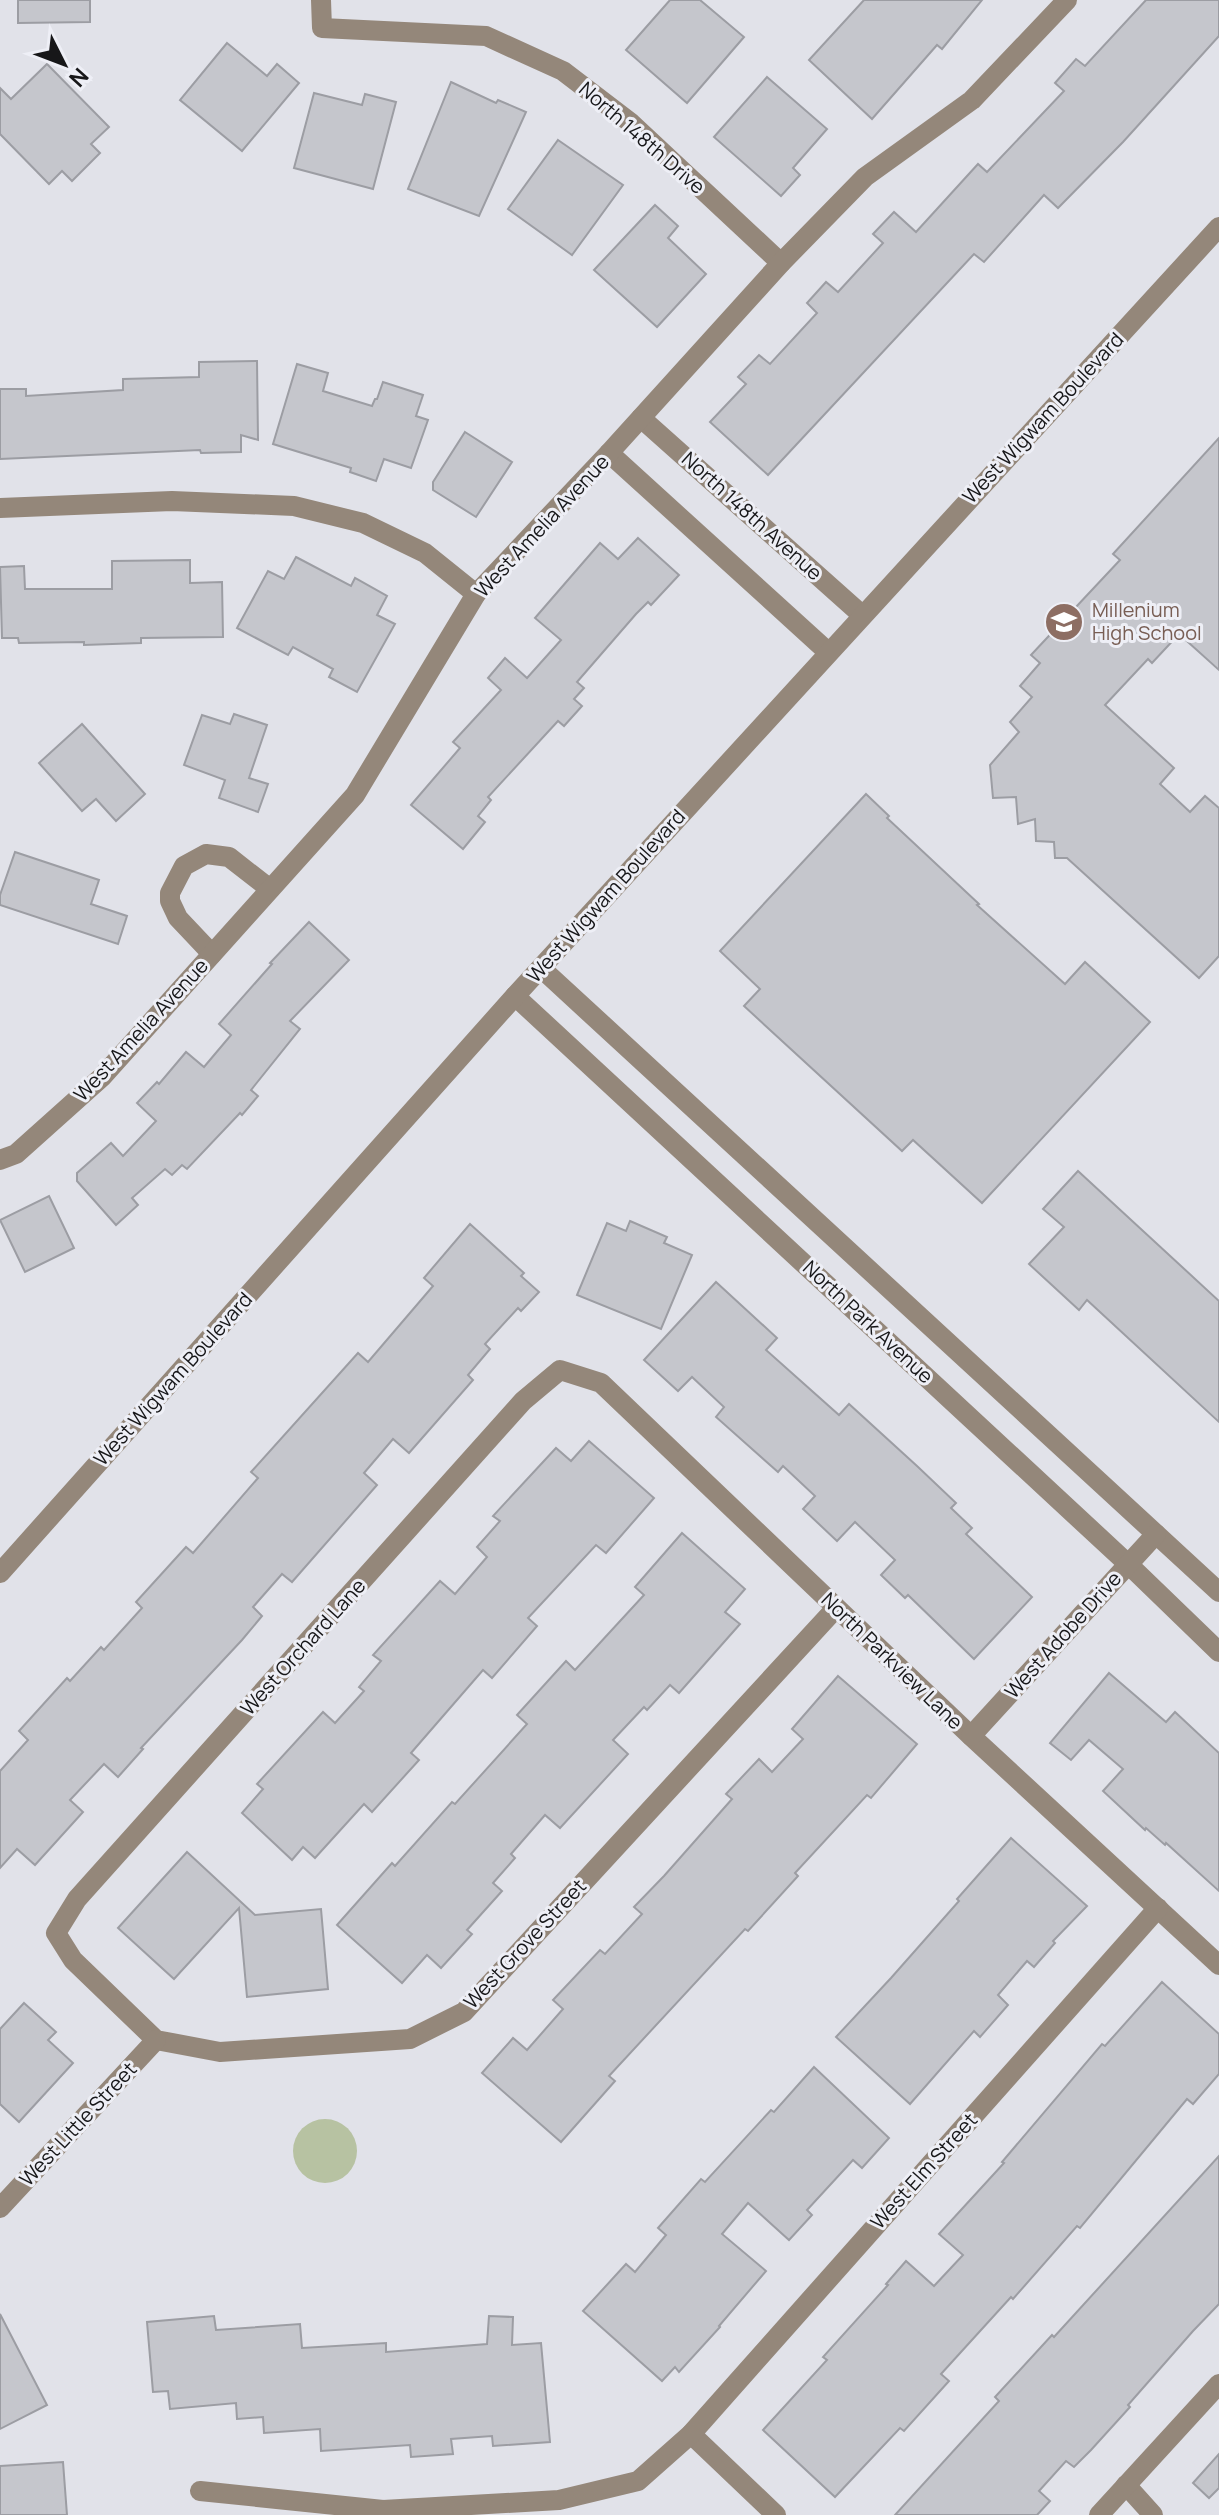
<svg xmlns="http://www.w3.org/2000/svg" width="1219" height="2515" viewBox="0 0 1219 2515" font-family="Manrope,sans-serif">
<rect width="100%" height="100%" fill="#e1e2e9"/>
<circle fill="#b7c2a2" cx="325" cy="2151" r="32"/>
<g fill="#c5c6cc" stroke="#9c9da3" stroke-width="2">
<polygon points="18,0 90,0 90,22 18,23"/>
<polygon points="670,0 700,0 744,37 687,103 626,50"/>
<polygon points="864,0 982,0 942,49 937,45 872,119 809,60"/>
<polygon points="1146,0 1219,0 1219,36 1123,142 1058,208 1044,195 984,262 974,254 768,475 710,422 746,384 738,377 759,355 770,364 817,313 807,303 826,282 838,292 883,243 873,234 894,212 916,232 978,164 987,172 1064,91 1055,83 1076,59 1085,66"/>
<polygon points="227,43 267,76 277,64 299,83 242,151 180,100"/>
<polygon points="47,64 109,127 91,144 100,153 72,181 62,171 49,184 0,134 0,88 11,99"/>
<polygon points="767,77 827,129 793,168 800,175 781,196 714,137"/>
<polygon points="451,82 496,103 498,100 526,112 479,216 408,189"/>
<polygon points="314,93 362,105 365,94 396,102 373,189 294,168"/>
<polygon points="558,140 623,185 572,255 508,209"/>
<polygon points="655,205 678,226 668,238 706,274 657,327 594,270"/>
<polygon points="257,361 258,440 241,435 241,452 201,453 200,450 0,459 0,389 26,389 26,396 123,390 123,379 199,377 199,362"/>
<polygon points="297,364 328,373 323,391 372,406 375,399 377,399 383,382 423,395 416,416 428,420 411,468 384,459 376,481 350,472 351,468 273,444"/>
<polygon points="465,432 512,462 476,517 433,490 433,482"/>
<polygon points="1219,438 1219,670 1179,634 1152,663 1148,659 1105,705 1174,768 1160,784 1190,812 1205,796 1219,808 1219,956 1199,978 1067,858 1055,858 1054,842 1036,841 1035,819 1018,824 1016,797 993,798 990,765 1019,732 1010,722 1032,697 1020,686 1040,663 1031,655 1120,560 1113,554"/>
<polygon points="638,538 679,575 651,605 648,602 636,614 577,682 584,688 574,699 582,706 564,726 558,721 488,797 491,800 478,816 485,822 463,849 411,805 460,748 453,742 501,690 488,678 505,658 527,678 561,640 535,618 600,543 618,559"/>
<polygon points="296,557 351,586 355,578 387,596 377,615 395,624 357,692 329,677 333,669 293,647 288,655 237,628 268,571 284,579"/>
<polygon points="190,560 190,583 222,582 223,637 141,638 141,643 84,645 84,642 19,643 18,638 2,638 0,567 24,566 25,589 112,589 112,561"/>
<polygon points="234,714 267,725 249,778 268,784 258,812 219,798 225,780 184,765 202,715 230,724"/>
<polygon points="82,724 145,794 116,821 96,799 82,811 39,763"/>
<polygon points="866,794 889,816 887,818 979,904 977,905 1065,984 1085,962 1150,1022 982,1203 913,1140 902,1151 744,1006 760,989 720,951"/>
<polygon points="15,852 99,880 91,904 127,916 118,944 0,905 0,895"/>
<polygon points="309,922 349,960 290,1021 300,1029 251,1090 258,1096 242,1115 240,1113 187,1169 182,1165 172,1175 165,1169 132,1198 138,1205 116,1225 77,1181 77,1173 111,1143 123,1156 156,1121 137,1103 157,1082 159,1084 186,1052 204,1067 231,1035 219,1024 272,964 270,963"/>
<polygon points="1078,1171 1219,1301 1219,1422 1087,1300 1079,1310 1029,1264 1064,1227 1043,1209"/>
<polygon points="49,1196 74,1248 25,1272 0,1220"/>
<polygon points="630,1221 667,1237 664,1243 692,1255 661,1329 577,1295 607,1223 626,1231"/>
<polygon points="470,1224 524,1273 521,1276 539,1292 521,1311 518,1308 485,1344 490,1349 468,1375 473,1380 409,1453 393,1439 364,1473 377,1485 292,1582 282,1574 253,1607 262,1616 242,1640 141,1748 143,1749 118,1777 104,1764 70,1800 83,1812 35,1865 17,1849 0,1868 0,1771 28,1740 19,1731 67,1678 70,1681 101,1647 104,1650 142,1608 136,1602 186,1547 193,1553 258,1478 251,1472 358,1353 368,1362 433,1286 424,1278"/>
<polygon points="716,1282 777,1338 766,1350 839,1415 849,1404 917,1466 956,1503 951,1508 972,1528 966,1534 1032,1597 974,1659 908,1595 905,1598 881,1575 895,1560 855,1522 837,1541 803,1509 815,1496 783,1466 778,1472 716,1417 724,1407 692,1377 678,1391 644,1360"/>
<polygon points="589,1441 654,1498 606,1553 596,1545 528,1618 537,1626 492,1678 483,1670 411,1753 419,1760 372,1812 364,1804 315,1858 303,1847 292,1860 242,1813 263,1789 257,1784 323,1712 335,1723 364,1691 359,1687 381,1661 373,1655 440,1581 455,1594 487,1557 477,1547 500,1521 493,1516 556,1448 571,1461"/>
<polygon points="682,1533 745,1589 725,1612 740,1624 679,1693 670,1685 647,1710 644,1707 613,1740 628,1754 560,1828 545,1815 511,1854 515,1858 493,1883 502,1891 467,1930 472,1934 441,1968 427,1955 402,1983 337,1925 392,1863 395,1866 452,1802 455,1804 527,1724 517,1715 566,1661 575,1670 644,1595 635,1587"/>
<polygon points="1109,1673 1166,1722 1175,1712 1219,1753 1219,1891 1166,1843 1165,1845 1146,1828 1145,1830 1103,1791 1123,1769 1089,1740 1071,1760 1050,1743"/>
<polygon points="838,1676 917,1744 871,1798 867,1795 795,1873 798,1876 748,1931 745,1929 609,2076 615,2081 561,2142 482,2073 513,2038 527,2050 563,2009 553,2000 600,1950 605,1954 642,1914 634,1907 664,1876 732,1799 726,1794 759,1759 772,1772 803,1739 792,1729"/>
<polygon points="1011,1838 1087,1906 1053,1941 1055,1943 1034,1967 1027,1961 998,1995 1008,2005 980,2037 974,2031 910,2104 836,2037 891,1978 959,1901 957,1899"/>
<polygon points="187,1852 255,1915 321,1909 328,1989 247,1997 239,1908 174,1979 118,1928"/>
<polygon points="1162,1982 1219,2034 1219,2074 1193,2104 1187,2099 1080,2228 1077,2226 1013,2299 1011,2297 941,2374 949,2381 904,2431 900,2428 835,2497 763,2430 827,2360 823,2357 888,2285 886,2284 906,2261 934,2286 963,2255 939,2234 1004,2163 1002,2162 1102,2044 1105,2046"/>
<polygon points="24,2003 56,2032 48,2040 73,2063 19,2122 0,2104 0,2029"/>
<polygon points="814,2067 889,2138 862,2168 853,2160 807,2210 812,2215 789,2240 748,2203 722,2234 766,2271 719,2326 720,2327 679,2372 675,2367 662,2381 583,2311 626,2264 635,2272 666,2235 658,2228 701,2179 705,2182 771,2110 774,2112"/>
<polygon points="1219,2156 1219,2304 1193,2331 1128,2405 1130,2407 1091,2450 1074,2467 1066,2461 1039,2491 1050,2501 1037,2515 895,2515 999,2401 995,2397 1052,2335 1054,2337"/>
<polygon points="0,2314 47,2405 0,2429"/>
<polygon points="214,2316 216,2330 300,2324 302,2348 386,2343 386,2352 487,2344 489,2316 513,2317 512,2345 541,2343 550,2442 493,2446 492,2436 451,2439 453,2454 411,2457 410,2445 321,2451 320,2429 264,2433 263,2417 237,2419 236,2403 170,2409 168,2391 153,2392 147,2322"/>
<polygon points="1219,2454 1219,2488 1209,2498 1193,2483"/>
<polygon points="63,2462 67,2515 0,2515 0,2466"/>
</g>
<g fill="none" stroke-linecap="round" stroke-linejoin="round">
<g stroke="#94877a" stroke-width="20">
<polyline points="321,0 322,28 486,36 563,71 631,123 781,263"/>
<polyline points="641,418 862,615"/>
<polyline points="609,453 828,652"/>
<polyline points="0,508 172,501 294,506 363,523 425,553 476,594"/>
<polyline points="212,954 178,918 170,901 170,893 184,866 206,854 229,857 270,889"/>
<polyline points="541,968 1219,1592"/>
<polyline points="515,996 1128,1564 1219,1652"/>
<polyline points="0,1160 16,1154 102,1077 355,795 476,594 609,453 781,263 865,177 972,100 1067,0"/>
<polyline points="836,1608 464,2012 410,2039 220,2052 156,2040 73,1960 56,1933 77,1899 523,1401 560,1370 601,1383 971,1736 1219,1965"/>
<polyline points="971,1736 1156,1534"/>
<polyline points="0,2208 156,2040"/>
<polyline points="691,2434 776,2515"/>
<polyline points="1126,2485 1153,2515"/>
<polyline points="200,2491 383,2510 559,2500 638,2481 691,2434 1158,1908"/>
<polyline points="1099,2515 1219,2384"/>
</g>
<polyline stroke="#94877a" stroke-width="20" points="0,1573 515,996 1219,227"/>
</g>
<defs>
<symbol id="school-disc" viewBox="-11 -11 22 22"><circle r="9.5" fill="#8d6e63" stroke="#eeeff6"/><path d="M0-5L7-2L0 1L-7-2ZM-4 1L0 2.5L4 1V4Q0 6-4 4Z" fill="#fff"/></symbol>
</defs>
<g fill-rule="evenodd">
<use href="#school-disc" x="1042" y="600" width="44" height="44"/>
</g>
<g text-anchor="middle" stroke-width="6" stroke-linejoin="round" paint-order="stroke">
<g font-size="20" fill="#171719" stroke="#eeeff6">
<text transform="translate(642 138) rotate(41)" y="7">North 148th Drive</text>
<text transform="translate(1043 418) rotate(-47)" y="7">West Wigwam Boulevard</text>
<text transform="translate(752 516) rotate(42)" y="7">North 148th Avenue</text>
<text transform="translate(542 526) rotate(-47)" y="7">West Amelia Avenue</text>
<text transform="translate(606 896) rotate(-48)" y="7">West Wigwam Boulevard</text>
<text transform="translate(141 1030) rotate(-47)" y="7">West Amelia Avenue</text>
<text transform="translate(868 1322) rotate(43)" y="7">North Park Avenue</text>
<text transform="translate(173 1379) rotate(-48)" y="7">West Wigwam Boulevard</text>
<text transform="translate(1063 1635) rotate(-48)" y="7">West Adobe Drive</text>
<text transform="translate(303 1647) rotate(-48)" y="7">West Orchard Lane</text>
<text transform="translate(892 1661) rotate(44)" y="7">North Parkview Lane</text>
<text transform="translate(525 1944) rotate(-47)" y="7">West Grove Street</text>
<text transform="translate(78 2124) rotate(-47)" y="7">West Little Street</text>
<text transform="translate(924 2171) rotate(-48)" y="7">West Elm Street</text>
</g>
<g font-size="20" fill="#785e54" stroke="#eeeff6" text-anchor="start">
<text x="1092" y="617">Millenium<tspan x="1092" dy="23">High School</tspan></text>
</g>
</g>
<g transform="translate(64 64) rotate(132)" stroke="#eeeff6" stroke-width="6" paint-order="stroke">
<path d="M0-6L14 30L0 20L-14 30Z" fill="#171719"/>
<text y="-12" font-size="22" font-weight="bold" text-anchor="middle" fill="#171719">N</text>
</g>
</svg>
